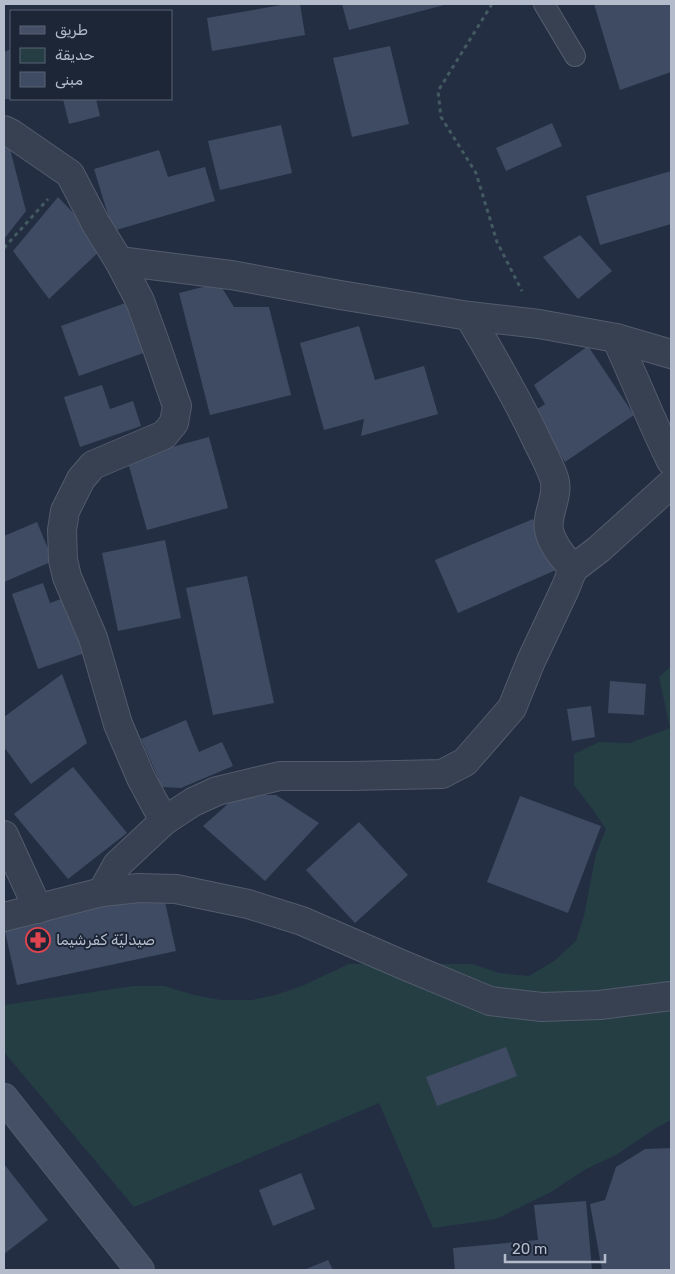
<svg xmlns="http://www.w3.org/2000/svg" width="675" height="1274" viewBox="0 0 675 1274" font-family="Rubik,'Noto Naskh Arabic',sans-serif">
<rect width="100%" height="100%" fill="#232e43"/>
<polygon fill="#253e44" points="671,666 671,1120 656,1128 616,1155 586,1169 551,1192 496,1219 433,1228 379,1103 134,1207 4,1052 4,1005 134,986 164,986 194,995 221,1000 252,1000 276,995 302,986 349,964 472,964 499,973 529,976 554,961 576,941 584,916 596,854 606,829 591,807 574,785 574,754 599,742 630,743 670,728 659,677"/>
<g fill="#3f4b63">
<polygon points="287,4 300,4 305,35 212,51 207,18"/>
<polygon points="342,4 448,4 349,30"/>
<polygon points="594,4 671,4 671,72 620,90"/>
<polygon points="390,46 409,124 352,137 333,58"/>
<polygon points="11,49 11,99 4,99 4,52"/>
<polygon points="63,99 96,99 100,116 69,124"/>
<polygon points="552,123 562,146 506,171 496,148"/>
<polygon points="281,125 292,173 220,190 208,141"/>
<polygon points="9,145 26,211 4,239 4,146"/>
<polygon points="159,150 168,177 205,167 215,201 113,231 94,169"/>
<polygon points="671,171 671,224 600,245 586,196"/>
<polygon points="58,197 105,246 49,299 13,251"/>
<polygon points="580,235 612,271 578,299 543,257"/>
<polygon points="219,283 234,307 269,307 291,395 210,415 179,293"/>
<polygon points="131,301 149,351 79,376 61,326"/>
<polygon points="359,326 375,380 424,366 438,414 361,436 364,419 324,430 300,343"/>
<polygon points="588,346 634,415 565,462 533,412 545,404 534,385"/>
<polygon points="102,385 110,409 133,401 141,426 80,447 64,397"/>
<polygon points="209,437 228,508 147,530 127,459"/>
<polygon points="533,519 556,570 458,613 435,560"/>
<polygon points="37,522 53,561 4,582 4,536"/>
<polygon points="165,540 181,618 118,631 102,553"/>
<polygon points="247,576 274,703 213,715 186,588"/>
<polygon points="43,583 50,603 69,596 88,652 38,669 12,594"/>
<polygon points="62,674 87,743 31,784 4,747 4,717"/>
<polygon points="610,681 646,684 644,715 608,713"/>
<polygon points="591,706 595,737 572,741 567,709"/>
<polygon points="186,720 199,752 222,742 233,766 181,788 162,787 141,739"/>
<polygon points="73,767 127,833 68,879 14,814"/>
<polygon points="238,795 276,795 319,823 265,881 203,826"/>
<polygon points="520,796 601,826 568,913 487,882"/>
<polygon points="359,822 408,875 355,923 306,870"/>
<polygon points="163,893 176,951 17,985 4,927"/>
<polygon points="506,1047 517,1076 437,1106 426,1077"/>
<polygon points="671,1148 671,1270 602,1270 590,1204 605,1200 616,1167 645,1149"/>
<polygon points="4,1164 48,1220 4,1254"/>
<polygon points="301,1173 315,1209 273,1226 259,1190"/>
<polygon points="586,1201 592,1270 455,1270 453,1248 538,1240 534,1205"/>
<polygon points="328,1260 333,1270 304,1270"/>
</g>
<g fill="none" stroke-linecap="round" stroke-linejoin="round">
<defs>
<polyline id="lane" points="544,4 575,56"/>
<g id="street">
<polyline points="4,130 12,134 70,174 96,224 119,261 231,275 340,295 469,316 539,324 616,338 671,354"/>
<polyline points="119,261 140,301 158,351 177,406 174,423 164,435 93,465 81,479 65,511 62,530 63,560 67,577 93,638 118,724 141,778 164,821"/>
<path d="M469,316C493,358 518,399 538,443C544,455 550,466 554,478C560,495 546,513 549,530C552,545 564,558 573,569"/>
<path d="M616,338C635,379 651,421 671,461"/>
<polyline points="4,835 38,909"/>
<polyline points="102,892 117,865 164,821 193,802 217,791 280,776 351,776 442,774 465,762 512,708 531,661 565,589 573,569 599,549 671,484"/>
<polyline points="4,917 102,892 139,888 176,889 248,904 302,921 401,964 490,1001 542,1007 600,1005 671,996"/>
</g>
<polyline id="secondary" points="4,1098 140,1270"/>
</defs>
<use href="#lane" stroke="#525c6c" stroke-width="22"/>
<use href="#street" stroke="#525c6c" stroke-width="30"/>
<use href="#secondary" stroke="#525c6c" stroke-width="30"/>
<g stroke="#435b60" stroke-width="3" stroke-dasharray="4 4" stroke-linecap="butt">
<polyline points="492,4 438,91 441,117 476,173 497,242 522,291"/>
<polyline points="4,248 48,199"/>
</g>
<use href="#lane" stroke="#384152" stroke-width="20"/>
<use href="#street" stroke="#384152" stroke-width="28"/>
<use href="#secondary" stroke="#454f66" stroke-width="28"/>
</g>
<defs>
<symbol id="pharmacy-ring" viewBox="-11 -11 22 22"><circle r="9.5" fill="#1c2637" stroke="#e0444e" stroke-width="1.5"/><path d="M-2-6h4v4h4v4h-4v4h-4v-4h-4v-4h4Z" fill="#e0444e"/></symbol>
</defs>
<g fill-rule="evenodd">
<use href="#pharmacy-ring" x="24" y="926" width="28" height="28"/>
</g>
<g text-anchor="middle" stroke-width="4" stroke-linejoin="round" paint-order="stroke">
<g font-size="15" fill="#b4bccc" stroke="#1c2637" text-anchor="start">
<text x="56" y="945">صيدليّة كفرشيما</text>
</g>
</g>
<rect width="675" height="1274" fill="none" stroke="#b4bccc" stroke-width="10"/>
<rect x="10" y="10" width="162" height="90" fill="#1c2637" stroke="#596273"/>
<rect x="20" y="26" width="25" height="8" fill="#454f66" stroke="#596273"/>
<text x="55" y="35" font-size="15" fill="#b4bccc">طريق</text>
<rect x="20" y="48" width="25" height="15" fill="#253e44" stroke="#596273"/>
<text x="55" y="60" font-size="15" fill="#b4bccc">حديقة</text>
<rect x="20" y="72" width="25" height="15" fill="#3f4b63" stroke="#596273"/>
<text x="55" y="85" font-size="15" fill="#b4bccc">مبنى</text>
<path d="M505 1254v8h100v-8" fill="none" stroke="#b4bccc" stroke-width="2.5"/>
<text x="512" y="1254" font-size="15" fill="#b4bccc" stroke="#1c2637" stroke-width="4" paint-order="stroke">20 m</text>
</svg>
